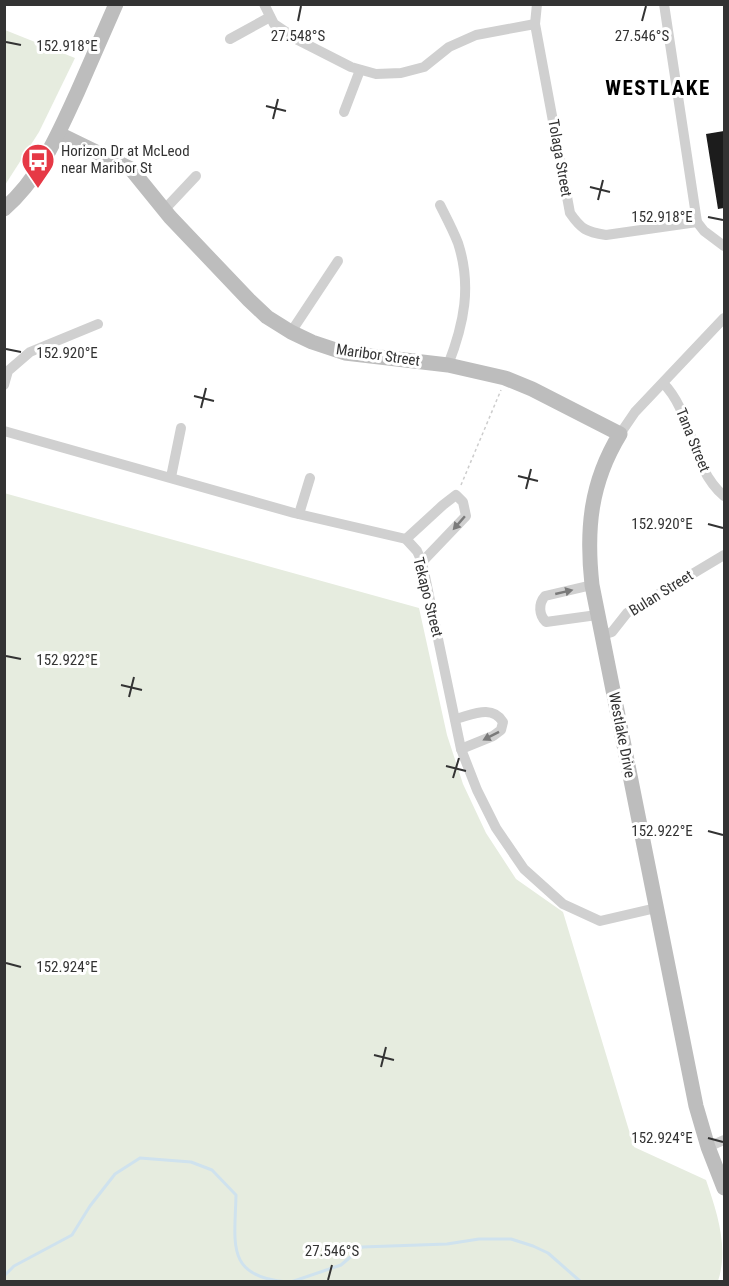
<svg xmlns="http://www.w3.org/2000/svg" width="729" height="1286" viewBox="0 0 729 1286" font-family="'Roboto Condensed',sans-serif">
<defs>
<filter id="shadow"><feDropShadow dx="6" dy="3.5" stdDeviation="0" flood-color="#0004"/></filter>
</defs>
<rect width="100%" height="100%" fill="#fff"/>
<g fill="#e6ecdf">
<polygon points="5,30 75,58 39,132 5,185"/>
<path d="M4,493L419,608L447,735L463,784L486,833L516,879L563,912L634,1147L706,1180C717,1212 729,1248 718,1281H5Z"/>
</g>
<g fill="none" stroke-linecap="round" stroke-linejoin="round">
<g stroke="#cfe2ee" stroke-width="3">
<path d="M4,1276L14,1266L72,1235L90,1206L115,1174L140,1158L191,1162L212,1170L236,1195C235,1243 225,1277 287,1282"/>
<polyline points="291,1282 341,1265 362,1247 447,1244 479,1239 511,1239 533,1246 548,1253 581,1282"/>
</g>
</g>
<polygon fill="#1a1a1a" filter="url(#shadow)" points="724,131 724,208 718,209 706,134"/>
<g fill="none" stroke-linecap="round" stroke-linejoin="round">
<polyline stroke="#cdcdcd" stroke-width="1.5" stroke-dasharray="3 3" stroke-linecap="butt" points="461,485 501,390"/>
<g stroke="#d0d0d0" stroke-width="10">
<polyline points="264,4 274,24 298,40 351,67 376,74 401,73 424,67 449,47 476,35 535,24"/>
<path d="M537,4L535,24L570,213C581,229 586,232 606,235L697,222"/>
<polyline points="664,4 697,222 704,231 724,246"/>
<polyline points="230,39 270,17"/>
<polyline points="344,112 360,70"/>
<path d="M440,205C446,217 453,230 458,243C472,286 464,324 448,365"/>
<polyline points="164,210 196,176"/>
<polyline points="291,332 338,261"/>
<path d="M663,383C694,414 689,466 724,496"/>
<polyline points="4,385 8,371 30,352 98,324"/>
<polyline points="4,431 294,513 406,539 417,551 422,562 461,749 477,790 496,828 524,869 563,904 600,921 656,908"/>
<polyline points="620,434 635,412 724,318"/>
<polyline points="171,477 181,428"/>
<polyline points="299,514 310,478"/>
<polyline points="406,539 443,505 456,495 463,502 466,516 422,562"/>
<path d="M592,585L545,596C538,604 539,615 546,622L597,615"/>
<polyline points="602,635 612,632 627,613 724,555"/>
<path d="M455,719C472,715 492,704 503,722L501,730L493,736L461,749"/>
<polyline points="708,1147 724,1140"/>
</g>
<g stroke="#bdbdbd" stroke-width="15">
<path d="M59,134L131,169L170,217L249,300L267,317L291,332L312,342L345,353L448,365L505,378L532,389L620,434C590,483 586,530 592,585L696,1106L708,1147L724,1188"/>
<path d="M4,209C40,178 58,134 77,93C90,63 103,34 116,4"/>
</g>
</g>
<defs><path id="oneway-solid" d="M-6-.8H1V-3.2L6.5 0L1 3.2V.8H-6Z" transform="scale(1.5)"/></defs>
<g fill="#7a7a7a">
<use href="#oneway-solid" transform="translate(459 523) rotate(131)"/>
<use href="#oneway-solid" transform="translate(564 592) rotate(-13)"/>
<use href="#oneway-solid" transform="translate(491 736) rotate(153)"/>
</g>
<path fill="none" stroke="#333" stroke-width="2" d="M298,21L301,6M642,21L646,6M6,42L21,45M266,106L286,111M273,119L278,99M590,187L610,192M598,200L603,180M708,217L723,220M6,349L21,352M194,396L214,401M201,408L206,388M518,476L538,481M526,489L531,469M708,524L723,528M6,656L21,659M121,685L142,690M129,697L134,677M446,766L466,771M453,778L459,758M708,831L723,835M6,963L21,967M374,1055L394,1060M381,1067L386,1047M708,1138L723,1142M328,1280L332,1265"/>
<defs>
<symbol id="bus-pin" viewBox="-11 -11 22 30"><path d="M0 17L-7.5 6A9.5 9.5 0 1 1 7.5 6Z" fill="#e63946" stroke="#fff"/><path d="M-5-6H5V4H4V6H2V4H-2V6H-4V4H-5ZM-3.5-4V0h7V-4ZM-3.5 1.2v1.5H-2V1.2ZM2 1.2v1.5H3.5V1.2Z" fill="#fff"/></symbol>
</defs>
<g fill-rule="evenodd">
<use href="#bus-pin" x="19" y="141" width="38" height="52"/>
</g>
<g text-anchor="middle" stroke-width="6" stroke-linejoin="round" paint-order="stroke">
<g font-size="15" fill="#333" stroke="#fff" text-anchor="start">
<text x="61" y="156">Horizon Dr at McLeod<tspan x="61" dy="17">near Maribor St</tspan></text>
</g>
<g font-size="15" fill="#333" stroke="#fff">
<text transform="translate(560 158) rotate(80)" y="5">Tolaga Street</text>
<text transform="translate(378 355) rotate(8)" y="5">Maribor Street</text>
<text transform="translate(693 440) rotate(68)" y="5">Tana Street</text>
<text transform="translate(661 593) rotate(-32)" y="5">Bulan Street</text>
<text transform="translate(428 597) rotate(76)" y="5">Tekapo Street</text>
<text transform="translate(622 735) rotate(79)" y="5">Westlake Drive</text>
</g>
<g font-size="21" font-weight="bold" letter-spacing="1.5" fill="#000" stroke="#fff">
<text x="658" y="95">WESTLAKE</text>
</g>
</g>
<g font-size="15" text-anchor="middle" fill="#333" stroke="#fff" stroke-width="6" stroke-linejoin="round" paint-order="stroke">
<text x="298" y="41">27.548°S</text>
<text x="642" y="41">27.546°S</text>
<text x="67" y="51">152.918°E</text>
<text x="662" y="222">152.918°E</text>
<text x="67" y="358">152.920°E</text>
<text x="662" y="529">152.920°E</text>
<text x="67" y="665">152.922°E</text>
<text x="662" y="836">152.922°E</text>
<text x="67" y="972">152.924°E</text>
<text x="662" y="1143">152.924°E</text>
<text x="332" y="1256">27.546°S</text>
</g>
<rect width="729" height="1286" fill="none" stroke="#333333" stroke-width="12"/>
</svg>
